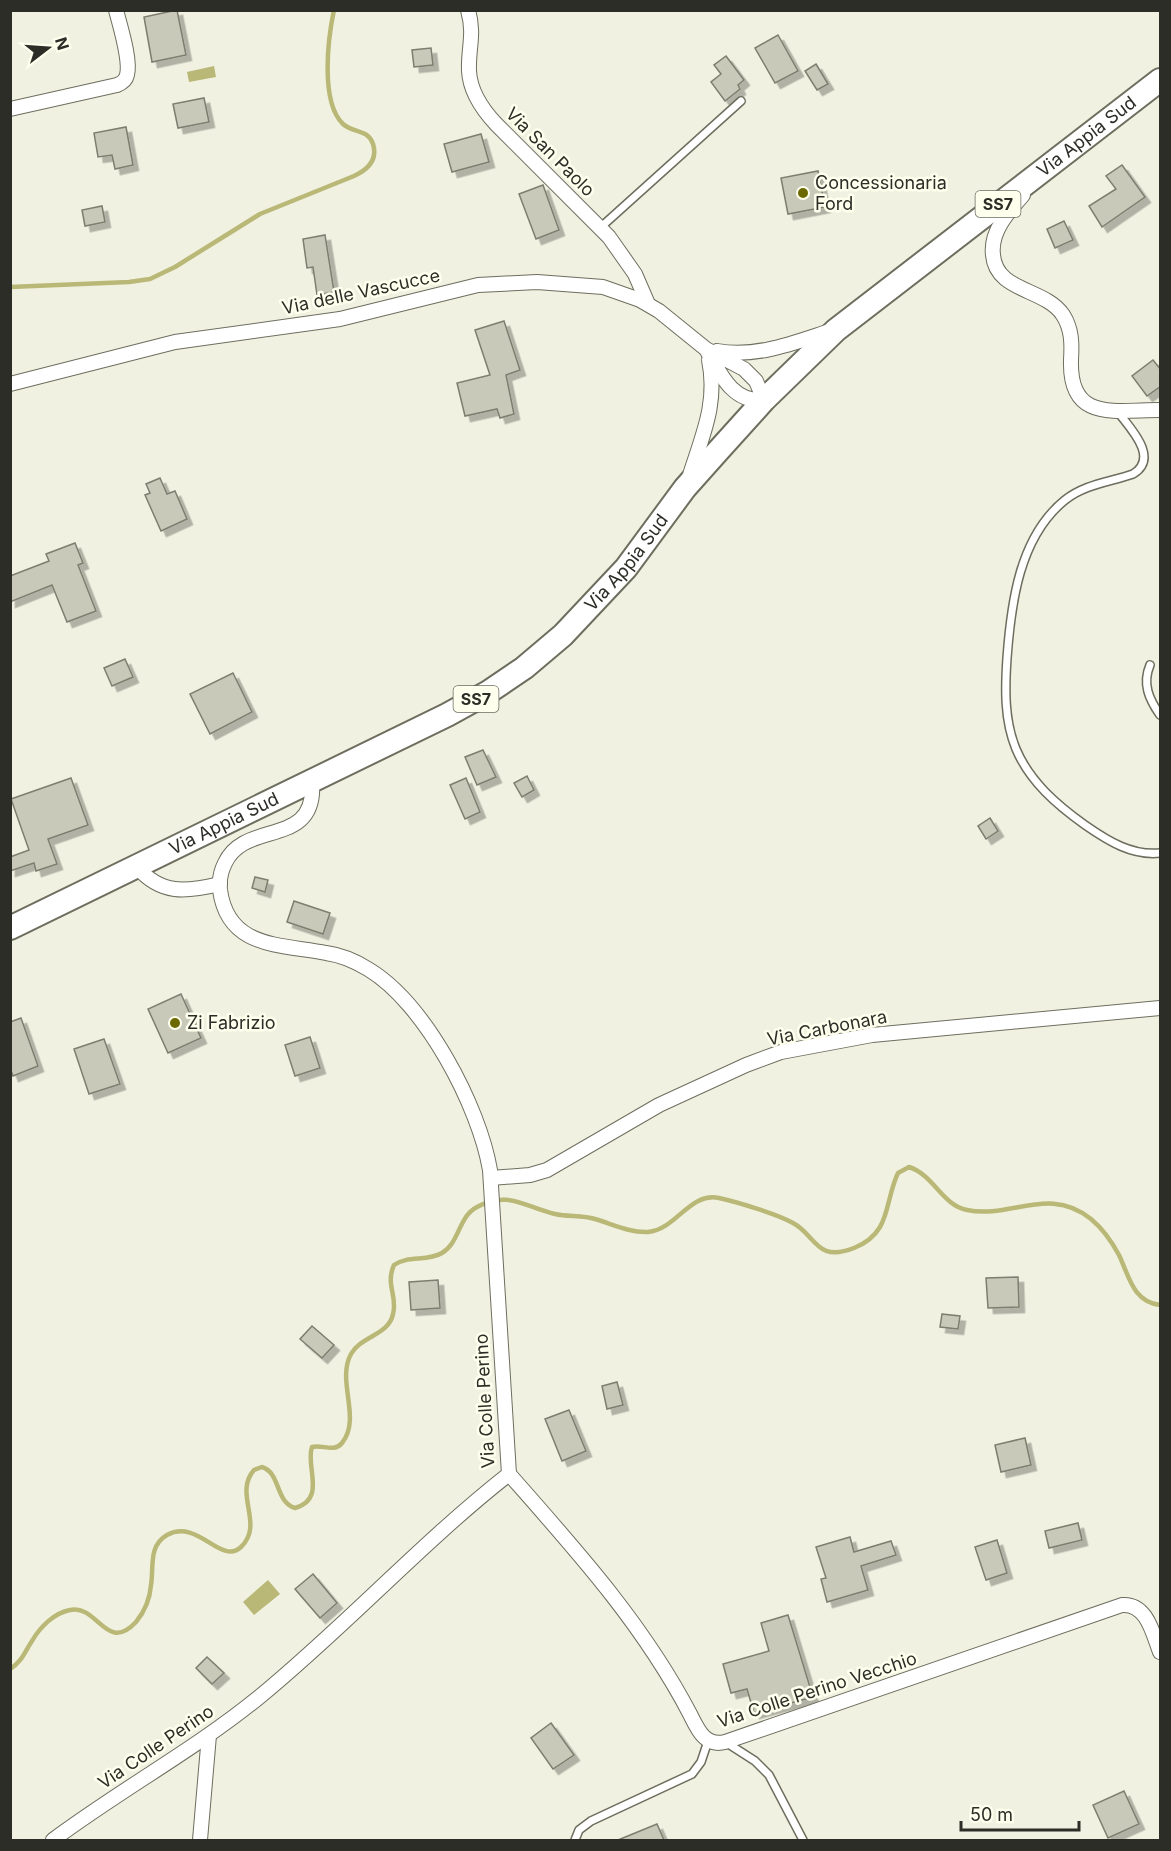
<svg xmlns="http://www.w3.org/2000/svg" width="1171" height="1851" viewBox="0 0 1171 1851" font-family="Inter,sans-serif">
<defs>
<filter id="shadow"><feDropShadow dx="5.5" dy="5.5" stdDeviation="0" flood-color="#0004"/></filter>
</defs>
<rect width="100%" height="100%" fill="#f1f1e1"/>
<g fill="#b9b877">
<polygon points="214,66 216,77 189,82 187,72"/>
<polygon points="268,1580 280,1594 254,1615 243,1602"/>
</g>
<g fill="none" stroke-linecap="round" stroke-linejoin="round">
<g stroke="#b9b877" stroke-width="4.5">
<path d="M10,287L129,282L150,279L175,267L260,214L354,176C367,170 378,160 373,144C368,129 353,133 343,124C320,102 328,38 334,10"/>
<path d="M10,1669C22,1662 25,1651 32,1641C40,1627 54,1613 70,1610C98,1604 106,1654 136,1622C145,1611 150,1598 151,1585C154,1567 148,1546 167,1535C198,1518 221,1566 241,1547C265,1524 233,1494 254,1470L262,1467C281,1473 275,1502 295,1508C327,1499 305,1466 312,1447C322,1444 334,1453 342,1443C362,1418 336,1381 351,1354C361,1336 389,1335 393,1314C398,1296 385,1285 394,1265C408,1255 427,1262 442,1253C460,1242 458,1217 477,1207C508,1190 525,1207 555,1214C568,1217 582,1215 595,1219C612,1224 630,1233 648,1232C677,1229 689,1192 719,1198C737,1202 777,1214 793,1223C816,1235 816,1263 854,1248C892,1233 884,1202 898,1173L909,1167C934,1175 942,1205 967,1210C1011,1219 1049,1185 1091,1219C1103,1229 1112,1242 1119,1255C1129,1276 1133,1302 1160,1305"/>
</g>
</g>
<g fill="#c9c9b9" stroke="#7e7e6f" stroke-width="1.5" filter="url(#shadow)">
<polygon points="177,10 186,55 152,62 144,17"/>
<polygon points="778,35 798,71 775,83 755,48"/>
<polygon points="431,48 433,65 414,67 412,50"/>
<polygon points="726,56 744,80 738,85 740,89 725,101 711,82 721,74 714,65"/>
<polygon points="816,64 828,84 817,90 805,71"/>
<polygon points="204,98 209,122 178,128 173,104"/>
<polygon points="126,127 133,165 115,169 112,155 98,157 94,133"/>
<polygon points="481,134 489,162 452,172 444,144"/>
<polygon points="1122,165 1145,197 1102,227 1089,206 1116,189 1106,176"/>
<polygon points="818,171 825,207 788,214 781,178"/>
<polygon points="543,185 559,230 536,239 519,194"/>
<polygon points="102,206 105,222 85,226 82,210"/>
<polygon points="1064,221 1073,240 1055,248 1047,229"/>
<polygon points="325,235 334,292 317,295 313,267 307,268 303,239"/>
<polygon points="504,321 520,370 506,375 514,414 500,418 497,409 465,416 457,383 490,375 475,330"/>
<polygon points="1153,360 1161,370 1161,386 1147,396 1132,376"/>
<polygon points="160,478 167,494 175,491 187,519 161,531 145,495 150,493 146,484"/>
<polygon points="75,543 83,563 78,565 96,611 67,622 52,585 10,602 10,576 49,561 46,554"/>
<polygon points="125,659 133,677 112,686 104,668"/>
<polygon points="233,673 252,712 210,734 190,694"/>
<polygon points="483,750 496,777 477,785 465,757"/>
<polygon points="527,776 534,790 522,797 514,783"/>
<polygon points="71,778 88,825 48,839 57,864 36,871 34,863 10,871 10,857 29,850 11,799"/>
<polygon points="466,778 480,812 465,819 450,785"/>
<polygon points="990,818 998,831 986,839 978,826"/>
<polygon points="255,877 268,880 265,892 252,888"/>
<polygon points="294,901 330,913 323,934 287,922"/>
<polygon points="181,994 201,1038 168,1053 148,1009"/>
<polygon points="21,1018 38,1066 13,1076 10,1068 10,1022"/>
<polygon points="310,1037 320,1068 295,1076 285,1045"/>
<polygon points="104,1039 120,1084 89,1094 74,1049"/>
<polygon points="1018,1277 1019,1307 988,1308 986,1278"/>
<polygon points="438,1280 440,1308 411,1310 409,1282"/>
<polygon points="942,1314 960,1316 958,1329 940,1327"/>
<polygon points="312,1326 334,1345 322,1358 300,1339"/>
<polygon points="617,1382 623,1405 607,1409 602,1386"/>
<polygon points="569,1410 586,1451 562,1461 545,1419"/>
<polygon points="1025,1438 1031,1465 1001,1472 995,1445"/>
<polygon points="1078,1523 1082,1540 1049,1548 1045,1531"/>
<polygon points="850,1537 854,1552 891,1541 896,1555 861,1566 868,1590 827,1602 821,1579 826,1578 816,1547"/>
<polygon points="997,1540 1007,1573 986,1580 975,1547"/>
<polygon points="313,1574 337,1603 320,1618 295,1589"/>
<polygon points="788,1615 813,1697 754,1713 747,1689 731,1693 723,1664 769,1651 761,1623"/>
<polygon points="207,1657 224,1673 212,1684 196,1668"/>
<polygon points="551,1723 574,1755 553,1769 531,1738"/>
<polygon points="1124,1791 1139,1824 1108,1838 1093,1805"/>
<polygon points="657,1824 664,1840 618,1840"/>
</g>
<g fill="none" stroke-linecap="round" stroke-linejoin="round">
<defs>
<g id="service">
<polyline points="601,227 741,101"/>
<path d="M1118,412C1130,428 1160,458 1133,474C1110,482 1085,484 1065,500C1019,537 1011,604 1007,658C1005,688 1004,720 1016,749C1030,782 1057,805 1085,825C1108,841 1132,856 1160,853"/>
<path d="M1150,665C1142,684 1149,699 1160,715"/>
<polyline points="727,1743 755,1761 769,1775 803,1840"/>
<polyline points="575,1840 579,1830 591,1821 692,1774 701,1762 708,1741"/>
</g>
<g id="minor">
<path d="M468,10C475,35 468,48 469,71C470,92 482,109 496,124L609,237L635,274L648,304"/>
<path d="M10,109L117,85C122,83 126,80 127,75C131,60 120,26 116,10"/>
<path d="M1023,195C1008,212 990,232 993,255C996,292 1045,288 1063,315C1072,329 1072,344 1071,360C1069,422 1114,410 1160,410"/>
<path d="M717,351C756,358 793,343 830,331"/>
<path d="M10,384L175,342L340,319L478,285L537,282L603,287L640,300L659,311L706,349L744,369L756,381L764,400C732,403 720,373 706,349"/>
<path d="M689,478C702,436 718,404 709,360"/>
<path d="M137,867C161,895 186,892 220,884"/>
<polyline points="491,1178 530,1175 547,1170 659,1105 746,1065 781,1052 872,1035 1160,1008"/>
<path d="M509,1474C576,1550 643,1624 690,1714C698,1730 705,1747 725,1742L1122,1605C1147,1603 1153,1634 1160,1652"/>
<path d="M53,1840C120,1790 194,1750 258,1698C345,1627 421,1543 509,1474L490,1170C479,1106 425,1003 368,969C355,961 341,955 326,953C281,944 228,949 220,890C219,881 221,871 225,863C245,819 317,849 312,782"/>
<polyline points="200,1840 209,1735"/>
</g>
<g id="primary">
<path id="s1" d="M10,928L447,715L487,693L524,668L563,635L626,568L685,488L718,451L764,400L836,330L1160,80"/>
</g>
</defs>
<use href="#service" stroke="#6e6e5f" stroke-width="10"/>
<use href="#minor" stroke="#6e6e5f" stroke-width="16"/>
<use href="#primary" stroke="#6e6e5f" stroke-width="26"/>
<use href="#service" stroke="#fff" stroke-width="7"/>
<use href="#minor" stroke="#fff" stroke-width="14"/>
<use href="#primary" stroke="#fff" stroke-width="22"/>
</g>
<g fill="#6c6800" stroke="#ffe" stroke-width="2">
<circle cx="803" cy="193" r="6"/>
<circle cx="175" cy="1023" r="6"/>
</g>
<g text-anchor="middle" stroke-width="5" stroke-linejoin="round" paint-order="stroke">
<g fill="#ffe" stroke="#6c6c63" stroke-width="1.5">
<rect x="975.5" y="191" width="45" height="26" rx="4.5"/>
<rect x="453.5" y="686" width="45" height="26" rx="4.5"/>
</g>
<g font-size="16" font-weight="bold" fill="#2d2d27">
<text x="998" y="210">SS7</text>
<text x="476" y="705">SS7</text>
</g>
<g font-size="18" fill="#2d2d27" stroke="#ffe">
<text dy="6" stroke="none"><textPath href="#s1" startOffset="1354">Via Appia Sud</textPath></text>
<text transform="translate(550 152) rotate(45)" y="6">Via San Paolo</text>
<text transform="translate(361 292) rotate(-12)" y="6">Via delle Vascucce</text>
<text dy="6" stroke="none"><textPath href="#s1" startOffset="724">Via Appia Sud</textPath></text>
<text dy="6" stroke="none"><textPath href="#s1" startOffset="238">Via Appia Sud</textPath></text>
<text transform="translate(827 1028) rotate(-11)" y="6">Via Carbonara</text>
<text transform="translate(485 1401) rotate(-93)" y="6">Via Colle Perino</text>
<text transform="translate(817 1690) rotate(-18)" y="6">Via Colle Perino Vecchio</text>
<text transform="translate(156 1747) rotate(-34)" y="6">Via Colle Perino</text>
</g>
<g font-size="18" fill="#2d2d27" stroke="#ffe" text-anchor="start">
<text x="815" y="189">Concessionaria<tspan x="815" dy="21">Ford</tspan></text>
<text x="187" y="1029">Zi Fabrizio</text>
</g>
</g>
<rect width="1171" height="1851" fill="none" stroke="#2d2d27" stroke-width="24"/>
<g transform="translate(48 48) rotate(73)" stroke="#ffffee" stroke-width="4.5" paint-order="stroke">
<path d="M0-4.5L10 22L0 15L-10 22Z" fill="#2d2d27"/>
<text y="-9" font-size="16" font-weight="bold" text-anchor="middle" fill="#2d2d27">N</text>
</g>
<path d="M961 1821v9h118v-9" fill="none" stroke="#2d2d27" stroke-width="3"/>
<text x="970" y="1821" font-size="18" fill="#2d2d27" stroke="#ffffee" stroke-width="4.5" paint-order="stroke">50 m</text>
</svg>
